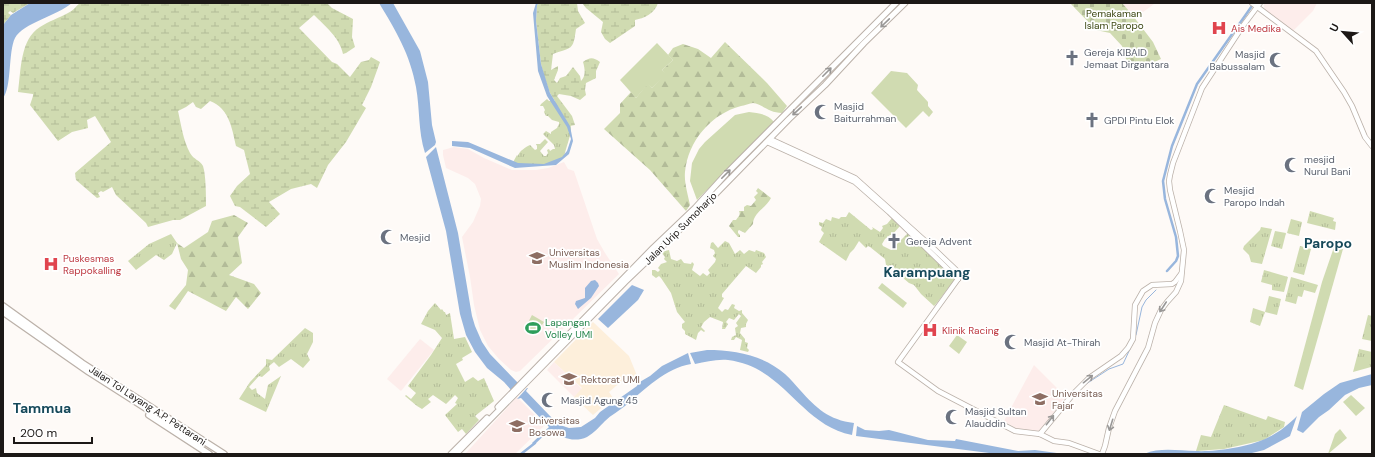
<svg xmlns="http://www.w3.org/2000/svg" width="1375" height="457" viewBox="0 0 1375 457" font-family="'DM Sans',sans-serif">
<defs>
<pattern id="grass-tufts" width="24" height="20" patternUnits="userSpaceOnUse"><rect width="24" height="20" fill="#d0dbb1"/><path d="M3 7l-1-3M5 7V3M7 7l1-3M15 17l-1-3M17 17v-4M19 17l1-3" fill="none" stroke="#b2bb98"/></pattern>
<pattern id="forest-firs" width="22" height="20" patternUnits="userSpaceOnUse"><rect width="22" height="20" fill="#d0dbb1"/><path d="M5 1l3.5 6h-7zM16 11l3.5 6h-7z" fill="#b2bb98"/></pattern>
<pattern id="wetland-marsh" width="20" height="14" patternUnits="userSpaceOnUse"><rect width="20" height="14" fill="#d0dbb1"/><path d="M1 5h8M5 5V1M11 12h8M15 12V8" fill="none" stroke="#b2bb98"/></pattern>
<pattern id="cemetery-stones" width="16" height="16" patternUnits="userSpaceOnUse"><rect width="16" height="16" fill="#d0dbb1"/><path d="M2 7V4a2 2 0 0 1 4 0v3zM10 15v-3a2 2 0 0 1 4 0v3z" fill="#b2bb98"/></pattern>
</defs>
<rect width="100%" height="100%" fill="#fefaf7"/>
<g fill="#fdedeb">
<polygon points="1122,3 1152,3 1154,4 1135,18"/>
<polygon points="1264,3 1317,3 1313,11 1293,31 1266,11 1264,7"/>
<polygon points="454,147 468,149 484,158 512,170 536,170 548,168 564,162 568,169 574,171 597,239 605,253 619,274 520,371 516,372 511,370 499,359 488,346 480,330 474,305 470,277 462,237 473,222 480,206 481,199 475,184 468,178 446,168 443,155 443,150"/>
<polygon points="420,339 434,350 401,391 387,379"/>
<polygon points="554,362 582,389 574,397 547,370"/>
<polygon points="1034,365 1066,397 1039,431 1019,430 1004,421"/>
<polygon points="517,397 545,425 515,454 465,454"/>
</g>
<polygon fill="#fdefdb" points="593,322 629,356 638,378 633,384 626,379 623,380 609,392 613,398 593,415 574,397 582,388 554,362"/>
<g fill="url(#grass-tufts)">
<path d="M547,99L549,101H557C577,129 572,126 564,157L548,164H512L517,155L518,156C519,151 526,147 530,145L535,150L537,149V146L536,144H540L545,139L548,142L540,151L544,156H546L548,153L547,150L549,149L550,151L553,149H555L554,145L543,134L546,131L551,134V132L557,128L559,124V122L552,120L548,116H546L544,112L545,110L543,106H540L541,104Z"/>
<polygon points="1310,211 1334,218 1333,221 1336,222 1335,230 1307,223"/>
<polygon points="849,212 871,230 873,229 872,227 880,232 883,228 882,226 887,224 892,218 900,226 892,235 890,235 885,239 882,244 883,246 891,250 908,233 956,278 936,304 934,306 921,294 914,285 909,283 903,278 892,265 889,267 886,265 885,259 870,247 868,246 866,248 859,241 854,249 850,253 846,261 819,242 824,233 821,230 822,227 819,225 819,222 823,223 826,219 831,221 832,217 839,219 841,217 846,217"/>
<polygon points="1291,219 1302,222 1299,236 1287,233"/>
<polygon points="1261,227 1272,229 1262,264 1251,262 1249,255 1243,249 1244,246 1260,230"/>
<polygon points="1275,231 1286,233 1282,249 1271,246"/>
<polygon points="171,234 177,243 172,254 164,260 156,255 136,270 128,261 149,244"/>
<polygon points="725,241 729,243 735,254 740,250 744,254 749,250 755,252 756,250 764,253 766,257 762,262 763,264 761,265 761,267 756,273 746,266 722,294 722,297 724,298 718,308 722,312 725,309 728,310 732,304 735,305 734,308 739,311 742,310 742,313 748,320 746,324 746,327 741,328 740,333 745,339 745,342 748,343 747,348 749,350 748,352 740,350 742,340 736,337 734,340 731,340 732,337 736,335 735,328 738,326 736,323 741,316 739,314 734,320 729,318 726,322 728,324 725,329 722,329 723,322 710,317 704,322 701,327 705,331 704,332 701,330 698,333 696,340 685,334 685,331 682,328 682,324 685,322 677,312 671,293 661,278 659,276 656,278 652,275 652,270 655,270 658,272 660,270 658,268 661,264 667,262 664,259 665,257 661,252 669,250 671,259 677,261 681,259 684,263 691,264 692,262 694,264 692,270 700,276 703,273 707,276 710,273 708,270 715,262 716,259 713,256 715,253 714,250 710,248 711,243 713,242 718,248"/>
<polygon points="1300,246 1311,249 1304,275 1293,272"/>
<polygon points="1264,270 1288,277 1284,292 1272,290 1272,285 1261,282"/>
<polygon points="1291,277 1318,285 1315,293 1304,290 1302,297 1298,296 1296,304 1285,301"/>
<polygon points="882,283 907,303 903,308 878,288"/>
<polygon points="1269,296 1281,299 1277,315 1265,312"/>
<polygon points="435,303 441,310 442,309 444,312 445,312 446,315 450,313 454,339 465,337 472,352 462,358 463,360 456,364 465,382 473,377 478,381 484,378 494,401 475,416 479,420 466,434 462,429 458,432 445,415 457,404 455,403 458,398 455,395 446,404 433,395 428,399 431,402 422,409 417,406 405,396 406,395 411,399 416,393 408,386 431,355 442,338 435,330 421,324 428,311"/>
<polygon points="1253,308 1265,312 1260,326 1250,322"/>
<polygon points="1368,315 1372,316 1372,341 1362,339"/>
<polygon points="305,328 313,333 313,342 307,354 310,360 303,368 291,359 279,367 274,362 269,366 270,370 262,377 259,376 249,387 252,390 256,388 257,393 265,399 268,385 281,376 266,412 239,399 250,382 266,365 266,359 272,360"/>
<polygon points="1359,349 1372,352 1371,367 1353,372"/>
<polygon points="1224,405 1266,420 1268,416 1285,422 1284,427 1264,440 1224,449 1196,451 1201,435 1211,437"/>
</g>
<g fill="url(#forest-firs)">
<path d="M725,42L767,83L787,106L782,113C769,113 762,104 753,103C750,103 744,106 741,106C711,114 688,141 685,172C684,183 688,195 690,205L686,211L650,170L604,129L620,113V104L631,92L636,98L648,83L652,88L665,74L662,70L673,60L668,55L673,48L683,44L698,49L711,58Z"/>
<path d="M758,188L771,198C767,207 753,213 753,224L745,233L739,230L738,231V233L740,235V237H738L729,226L733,220H736C738,217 741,215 739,211H744V207L747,205L751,206L756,200L754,197L758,193L756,191Z"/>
<polygon points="234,215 248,223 238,237 242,263 229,275 254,284 261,293 248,309 236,297 226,311 188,291 175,310 169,306 186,285 188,270 181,259 177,243 184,248 208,232 212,221"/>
</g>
<g fill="url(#wetland-marsh)">
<polygon points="3,3 30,3 13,13 10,11 8,13 11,15 3,25"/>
<path d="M80,3H327L332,8L353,19L352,37L355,47L346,53L343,54C340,38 325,26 314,15L299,28L332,62L337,64L350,77L361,62L369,60L371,57L380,62L371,87L362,105L366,108L346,142L328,165L317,188L311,184L291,189L269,202L280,214L266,227L240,207L235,206L230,196L237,186L250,174L244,150L236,146C232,128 229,108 210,101L201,109L196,107L193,102L186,107L178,111C181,124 183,140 190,153C194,160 200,160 203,166C206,175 206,196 206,206L180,220H173L148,227L146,223L116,195L112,187L103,192L101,191L98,193L100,197L97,198L76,180L75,173L111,142L95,116L87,120L88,128L72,132L58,141L30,105L33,96V94L18,92C21,71 20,39 40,27C49,21 59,18 68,13C73,11 76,6 80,3Z"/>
<path d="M540,3H577L578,11L585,23L576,29C573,51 572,47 553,54L551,70L558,66V70L554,80L557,83L560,78L566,76L573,67L580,76L581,81C586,76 585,69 583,62C590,57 593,57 600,62L596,71V78L586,83L585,90L586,95L580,100L571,96L559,94L557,96L572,116L575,125L570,126L550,93L544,76L541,64L536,21L537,5Z"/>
<path d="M582,3H658C655,13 645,18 635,20V26L610,43L605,39L601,32L603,22L586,8Z"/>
</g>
<path fill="url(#cemetery-stones)" d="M1070,3H1122L1130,12L1153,42L1161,59C1153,62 1148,66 1141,70L1134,66L1126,59L1122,46L1110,33L1096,30Z"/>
<g fill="#d0dbb1">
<polygon points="657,43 673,60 662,70 666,74 652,88 648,84 636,98 620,80"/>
<polygon points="891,71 907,73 918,85 917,90 928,102 928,106 933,112 929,117 923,111 906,128 871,93"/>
<path d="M749,112C758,113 768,114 774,122L697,200L690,181L692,163L699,149L705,142L735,115Z"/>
<polygon points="1334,247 1343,249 1303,390 1294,386 1322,282"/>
<polygon points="532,315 544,322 536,334 525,328"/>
<polygon points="957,335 967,342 959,354 949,346"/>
<polygon points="1351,395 1365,408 1356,416 1343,402"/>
<polygon points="1340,429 1347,438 1328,454 1335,434"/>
</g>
<g fill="#98b6dd">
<path d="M30,3H72C57,16 23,23 15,38C8,52 12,87 3,98V25L11,15Z"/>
<path d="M379,3H393L420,51L428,82L432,125L436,142L435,145L425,153C418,131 420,109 416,87C410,54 396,31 379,3Z"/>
<polygon points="536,3 540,3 537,5 536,21 541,64 550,93 570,126 573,141 569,154 556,165 515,168 470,148 452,146 452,141 468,142 518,163 544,164 562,157 567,151 571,139 567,127 547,96 538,71 533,13"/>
<polygon points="436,147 458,233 472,316 475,326 482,342 490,354 518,383 511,390 504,382 487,368 475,352 466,335 460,314 446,231 426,157"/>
<polygon points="595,280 598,283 599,286 591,298 578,309 575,304 576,301 585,298 585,288 591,281"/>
<polygon points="632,285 644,290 638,300 608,328 598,319"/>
<path d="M707,350C735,350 763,355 785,374C791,379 795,385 800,390C816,408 829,420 854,423L852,435C799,424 785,367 728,360C716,359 706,362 695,364L690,353Z"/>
<path d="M688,353L691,364C666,368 644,390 625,406C619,411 611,415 605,421C600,426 594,433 587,437C574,443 561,438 551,429L534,445L532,443L549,427L521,398L517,399L527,388H528L526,391L550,416L560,425L569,428L581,427L595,418L600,412L637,386L638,383L650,376L662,366Z"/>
<polygon points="1372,374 1372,385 1359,388 1345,395 1329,410 1319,417 1303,433 1297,430 1302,412 1324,394 1340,383"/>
<path d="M1297,416L1290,436L1264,450L1248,454H1144C1161,447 1178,451 1196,451C1215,452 1248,447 1265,439C1277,434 1288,425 1297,416Z"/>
<polygon points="857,426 865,430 879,431 889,430 928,440 955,441 956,439 1018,451 1035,450 1064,454 997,454 856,436"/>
</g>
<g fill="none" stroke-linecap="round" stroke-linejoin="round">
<g stroke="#98b6dd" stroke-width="1">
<polyline points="1136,335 1142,307 1146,300 1156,290"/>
<polyline points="1086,384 1109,369 1123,364 1130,349"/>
<polyline points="1047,429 1052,423"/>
</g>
<g stroke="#98b6dd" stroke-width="2.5">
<polyline points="1167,271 1176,261 1178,256 1176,237 1165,199 1163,181 1172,146 1197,84 1254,3"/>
<polyline points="521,454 535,443"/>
</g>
<defs>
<g id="secondary">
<polyline points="1252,3 1316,51 1344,92 1352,106 1365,137 1372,146"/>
<polyline points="770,139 855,178 934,249 957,271 959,275 958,279"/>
<polyline points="767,142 855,182 889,212 958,279"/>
<polyline points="958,279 898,362 938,391 1015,431 1040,434 1054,441 1069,443 1099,454"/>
<polyline points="1040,434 1074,393 1089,378 1121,356 1128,348 1133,339 1135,305 1143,291 1152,285 1172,284 1175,282 1181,274"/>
<polyline points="1102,454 1105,446 1109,428 1115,411 1148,348 1155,323 1161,310 1167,302 1176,292 1181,281 1184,250 1180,231 1170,190 1169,181 1170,175 1173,163 1202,88 1242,27 1260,3"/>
</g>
<g id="trunk">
<polyline points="498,407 653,248 695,208 726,174 896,3"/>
<polyline points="451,454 487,418"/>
<polyline points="456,454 625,282 696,214 789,119 825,85 864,43 905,3"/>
</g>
<g id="motorway">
<polyline points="3,306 82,363 224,454"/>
<polyline points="3,312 89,372 194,439"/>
<polyline points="149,415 209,454"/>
</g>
</defs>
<use href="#secondary" stroke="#bbb1a9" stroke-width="6"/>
<use href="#trunk" stroke="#bbb1a9" stroke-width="7"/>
<use href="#motorway" stroke="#bbb1a9" stroke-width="8"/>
<use href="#secondary" stroke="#fff" stroke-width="4.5"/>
<use href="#trunk" stroke="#fff" stroke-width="5"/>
<use href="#motorway" stroke="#fff" stroke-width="5.5"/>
</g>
<defs><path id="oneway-shaft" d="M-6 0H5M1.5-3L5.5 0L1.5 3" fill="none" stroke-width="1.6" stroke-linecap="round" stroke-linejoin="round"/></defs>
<g stroke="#999796">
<use href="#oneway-shaft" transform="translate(885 23) rotate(136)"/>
<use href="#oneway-shaft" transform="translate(827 72) rotate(-45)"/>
<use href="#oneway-shaft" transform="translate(797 111) rotate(137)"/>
<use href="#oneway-shaft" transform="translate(726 174) rotate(-45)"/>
<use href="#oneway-shaft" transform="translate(1163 307) rotate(123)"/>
<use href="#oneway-shaft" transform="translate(1088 379) rotate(-39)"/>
<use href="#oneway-shaft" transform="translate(1050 420) rotate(-52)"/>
<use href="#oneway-shaft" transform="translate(1111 425) rotate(107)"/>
</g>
<defs>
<symbol id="hospital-bare" viewBox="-9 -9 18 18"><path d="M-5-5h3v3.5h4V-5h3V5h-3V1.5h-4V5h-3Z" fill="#e0444e" stroke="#fff" stroke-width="2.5" paint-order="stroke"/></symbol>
<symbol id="church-bare" viewBox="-9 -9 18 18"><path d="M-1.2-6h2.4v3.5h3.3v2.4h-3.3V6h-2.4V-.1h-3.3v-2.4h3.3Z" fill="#6b7280" stroke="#fff" stroke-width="2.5" paint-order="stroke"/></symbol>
<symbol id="mosque-bare" viewBox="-9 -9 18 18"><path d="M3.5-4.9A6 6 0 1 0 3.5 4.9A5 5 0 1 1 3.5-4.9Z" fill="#6b7280" stroke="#fff" stroke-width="2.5" paint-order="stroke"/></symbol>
<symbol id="university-bare" viewBox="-9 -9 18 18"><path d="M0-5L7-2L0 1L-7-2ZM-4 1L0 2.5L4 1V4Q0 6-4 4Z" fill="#8d6e63" stroke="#fff" stroke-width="2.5" paint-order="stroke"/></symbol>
<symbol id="stadium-bare" viewBox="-9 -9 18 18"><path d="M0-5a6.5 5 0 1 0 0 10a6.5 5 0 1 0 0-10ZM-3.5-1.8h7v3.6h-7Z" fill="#2e9e5b" stroke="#fff" stroke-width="2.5" paint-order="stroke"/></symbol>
</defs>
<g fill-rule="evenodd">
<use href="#hospital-bare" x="1208" y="17" width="22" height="22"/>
<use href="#church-bare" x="1061" y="47" width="22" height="22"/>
<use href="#mosque-bare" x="1266" y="49" width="22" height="22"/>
<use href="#mosque-bare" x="811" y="101" width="22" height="22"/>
<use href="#church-bare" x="1081" y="109" width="22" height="22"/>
<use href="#mosque-bare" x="1281" y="154" width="22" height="22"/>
<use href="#mosque-bare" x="1201" y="185" width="22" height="22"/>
<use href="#mosque-bare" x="377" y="226" width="22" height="22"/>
<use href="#church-bare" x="883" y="230" width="22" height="22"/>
<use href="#university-bare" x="526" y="247" width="22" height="22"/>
<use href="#hospital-bare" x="40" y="253" width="22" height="22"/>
<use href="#stadium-bare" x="522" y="317" width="22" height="22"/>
<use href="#hospital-bare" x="919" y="319" width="22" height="22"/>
<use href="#mosque-bare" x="1001" y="331" width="22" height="22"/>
<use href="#university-bare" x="558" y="368" width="22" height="22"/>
<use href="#university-bare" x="1029" y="388" width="22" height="22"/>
<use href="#mosque-bare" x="538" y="389" width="22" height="22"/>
<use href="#mosque-bare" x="942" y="406" width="22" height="22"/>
<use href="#university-bare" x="506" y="415" width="22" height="22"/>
</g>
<g text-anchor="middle" stroke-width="3.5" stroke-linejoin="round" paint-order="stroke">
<g font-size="10" fill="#3a4510" stroke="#fff">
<text x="1114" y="17">Pemakaman<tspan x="1114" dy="12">Islam Paropo</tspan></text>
</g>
<g font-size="10" fill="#be3a42" stroke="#fff" text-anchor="start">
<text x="1231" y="32">Ais Medika</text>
<text x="63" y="262">Puskesmas<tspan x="63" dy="12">Rappokalling</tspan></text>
<text x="942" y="334">Klinik Racing</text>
</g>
<g font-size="10" fill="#5b616d" stroke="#fff" text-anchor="start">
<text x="1084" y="56">Gereja KIBAID<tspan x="1084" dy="12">Jemaat Dirgantara</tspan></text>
<text x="1265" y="58" text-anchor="end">Masjid<tspan x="1265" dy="12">Babussalam</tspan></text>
<text x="834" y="110">Masjid<tspan x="834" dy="12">Baiturrahman</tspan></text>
<text x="1104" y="124">GPDI Pintu Elok</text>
<text x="1304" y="163">mesjid<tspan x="1304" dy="12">Nurul Bani</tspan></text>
<text x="1224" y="194">Mesjid<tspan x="1224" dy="12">Paropo Indah</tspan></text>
<text x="400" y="241">Mesjid</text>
<text x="906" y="245">Gereja Advent</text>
<text x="1024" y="346">Masjid At-Thirah</text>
<text x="561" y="404">Masjid Agung 45</text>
<text x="965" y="415">Masjid Sultan<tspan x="965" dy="12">Alauddin</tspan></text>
</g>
<g font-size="10" fill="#1c1816" stroke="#fff">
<text transform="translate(680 228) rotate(-45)" y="4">Jalan Urip Sumoharjo</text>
<text transform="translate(148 405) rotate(33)" y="4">Jalan Tol Layang A.P. Pettarani</text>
</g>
<g font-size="10" fill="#785e54" stroke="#fff" text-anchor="start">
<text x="549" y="256">Universitas<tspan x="549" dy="12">Muslim Indonesia</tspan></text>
<text x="581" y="383">Rektorat UMI</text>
<text x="1052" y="397">Universitas<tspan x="1052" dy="12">Fajar</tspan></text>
<text x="529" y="424">Universitas<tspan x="529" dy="12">Bosowa</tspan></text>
</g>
<g font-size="10" fill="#27864d" stroke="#fff" text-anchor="start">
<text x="545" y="326">Lapangan<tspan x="545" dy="12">Volley UMI</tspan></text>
</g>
<g font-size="14" font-weight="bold" fill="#16495a" stroke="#fff">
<text x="1328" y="248">Paropo</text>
<text x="927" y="277">Karampuang</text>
<text x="42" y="413">Tammua</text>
</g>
</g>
<rect width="1375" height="457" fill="none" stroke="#1c1816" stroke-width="8"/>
<g transform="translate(1343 32) rotate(297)" stroke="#ffffff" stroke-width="3" paint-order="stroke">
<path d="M0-3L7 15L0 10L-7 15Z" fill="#1c1816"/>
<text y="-6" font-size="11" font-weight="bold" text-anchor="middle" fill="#1c1816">U</text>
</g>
<path d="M14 437v6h78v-6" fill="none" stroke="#1c1816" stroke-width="2"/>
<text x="20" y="437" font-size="12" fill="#1c1816" stroke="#ffffff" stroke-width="3" paint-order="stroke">200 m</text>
</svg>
